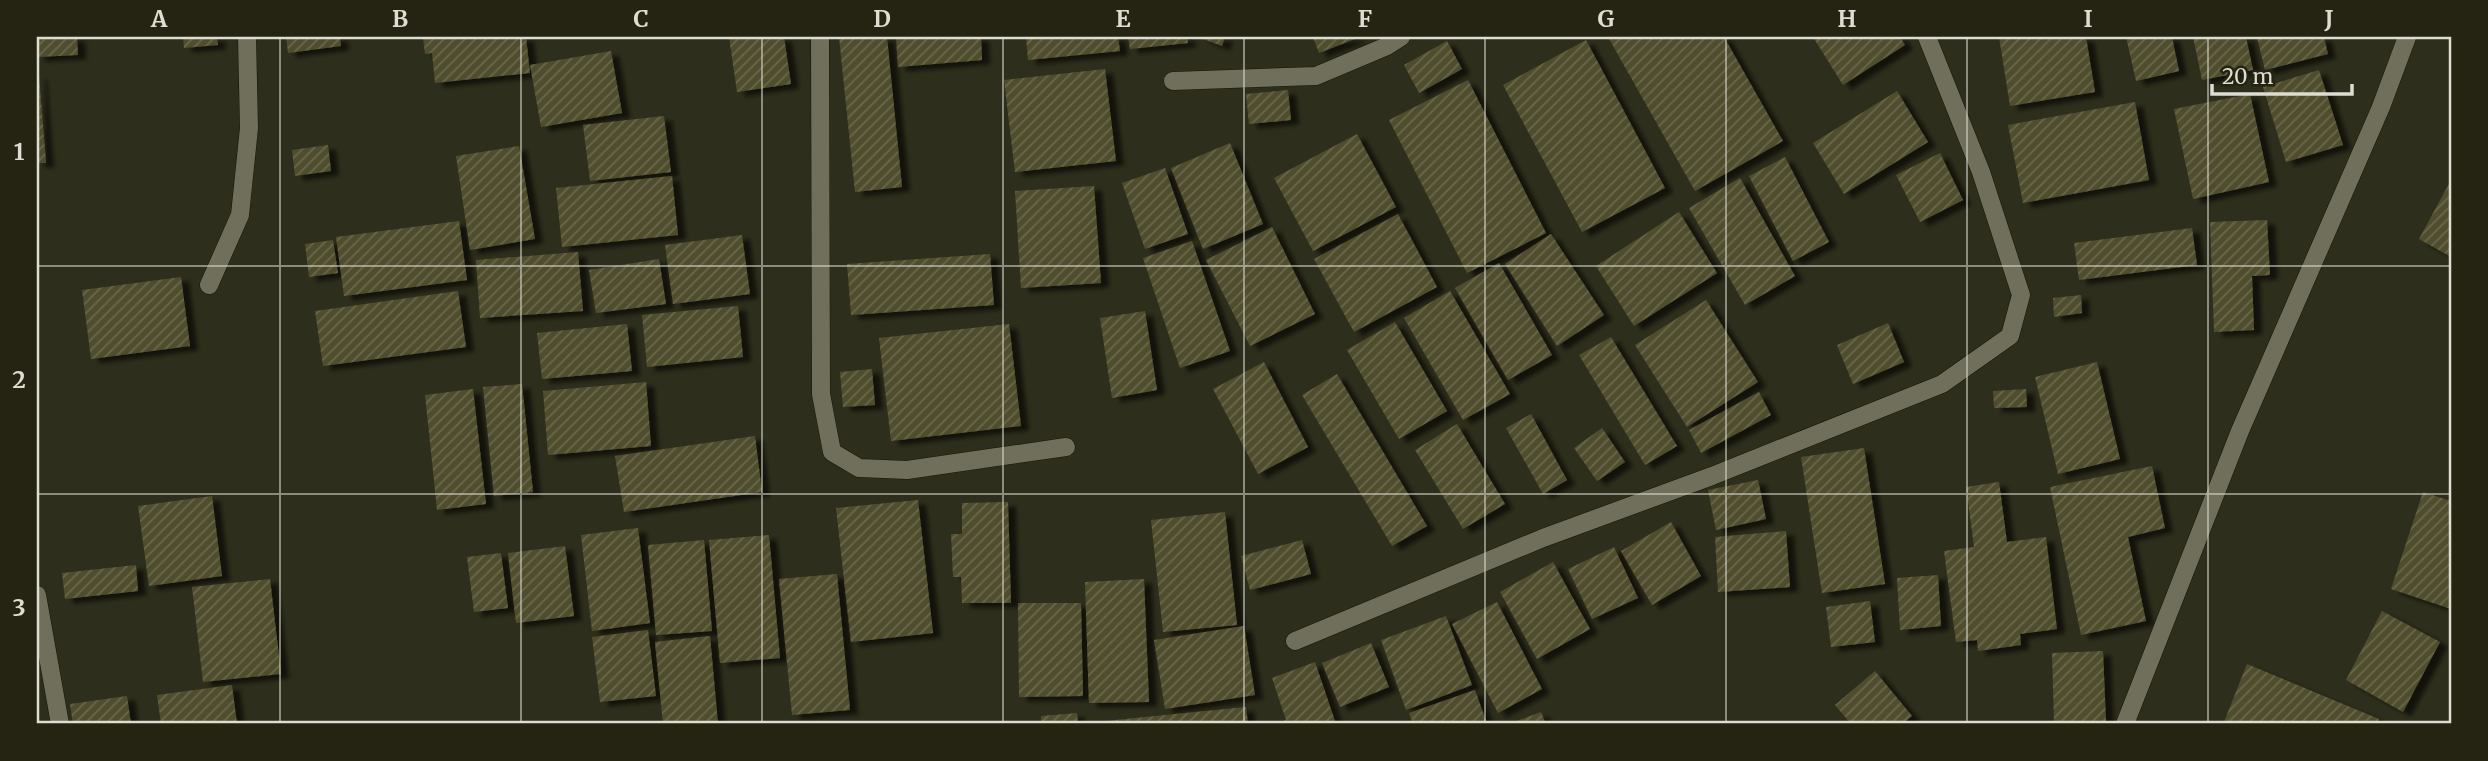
<svg xmlns="http://www.w3.org/2000/svg" width="2488" height="761" viewBox="0 0 2488 761" font-family="Merriweather,serif">
<defs>
<pattern id="building-hatch" width="6" height="6" patternUnits="userSpaceOnUse" patternTransform="scale(1.75)"><rect width="6" height="6" fill="#504e2d"/><path d="M-1 1l2-2M0 6l6-6M5 7l2-2" fill="none" stroke="#69674b"/></pattern>
<filter id="shadow"><feDropShadow dx="8" dy="4.5" stdDeviation="2" flood-color="#0009"/></filter>
</defs>
<rect width="100%" height="100%" fill="#2e2e1c"/>
<g fill="url(#building-hatch)" filter="url(#shadow)">
<polygon points="37,37 77,37 78,55 37,57"/>
<polygon points="183,37 217,37 218,45 184,48"/>
<polygon points="286,37 340,37 341,46 288,53"/>
<polygon points="423,37 526,37 530,73 435,83 432,53 425,54"/>
<polygon points="729,37 784,37 791,84 737,92"/>
<polygon points="839,37 887,37 902,187 855,192"/>
<polygon points="896,37 981,37 982,60 898,67"/>
<polygon points="1026,37 1118,37 1120,51 1028,60"/>
<polygon points="1128,37 1187,37 1188,43 1130,49"/>
<polygon points="1198,37 1225,37 1222,46"/>
<polygon points="1313,37 1360,37 1319,53"/>
<polygon points="1608,37 1724,37 1783,141 1695,191"/>
<polygon points="1813,37 1900,37 1905,45 1843,85"/>
<polygon points="1999,37 2086,37 2095,92 2010,106"/>
<polygon points="2126,37 2172,37 2179,71 2136,81"/>
<polygon points="2193,37 2246,37 2253,70 2202,80"/>
<polygon points="2257,37 2324,37 2328,54 2265,70"/>
<polygon points="1586,40 1665,188 1582,232 1503,85"/>
<polygon points="1447,41 1462,69 1419,93 1404,65"/>
<polygon points="611,51 622,113 541,127 530,65"/>
<polygon points="1105,69 1116,161 1015,172 1004,80"/>
<polygon points="2319,70 2343,145 2286,162 2263,87"/>
<polygon points="37,75 39,75 46,163 37,163"/>
<polygon points="1468,80 1546,233 1467,273 1389,120"/>
<polygon points="1288,90 1291,120 1249,124 1246,94"/>
<polygon points="1897,91 1928,142 1844,194 1813,143"/>
<polygon points="2250,94 2269,182 2193,199 2174,109"/>
<polygon points="2135,102 2149,180 2023,203 2008,125"/>
<polygon points="664,116 671,172 590,181 583,125"/>
<polygon points="1357,134 1396,207 1313,251 1274,178"/>
<polygon points="1230,143 1263,224 1203,249 1171,168"/>
<polygon points="328,145 331,171 295,176 292,150"/>
<polygon points="519,146 535,239 470,250 456,156"/>
<polygon points="1940,153 1963,200 1920,222 1896,175"/>
<polygon points="1785,157 1829,242 1793,261 1749,176"/>
<polygon points="1165,168 1188,234 1145,249 1122,183"/>
<polygon points="672,176 678,235 562,247 556,188"/>
<polygon points="1740,178 1795,276 1745,305 1689,208"/>
<polygon points="2451,180 2451,257 2419,239"/>
<polygon points="1094,186 1101,283 1021,288 1015,191"/>
<polygon points="1679,212 1717,273 1634,326 1596,266"/>
<polygon points="1398,214 1437,287 1354,332 1314,259"/>
<polygon points="2267,220 2270,275 2252,276 2254,330 2214,332 2210,222"/>
<polygon points="459,221 467,280 344,296 336,237"/>
<polygon points="1272,227 1315,314 1250,346 1206,260"/>
<polygon points="2192,228 2197,265 2079,280 2074,243"/>
<polygon points="1551,234 1604,315 1557,346 1505,264"/>
<polygon points="742,235 750,294 673,304 665,245"/>
<polygon points="333,240 338,273 309,277 305,244"/>
<polygon points="1192,241 1230,351 1180,368 1143,258"/>
<polygon points="578,252 583,311 480,318 476,260"/>
<polygon points="990,254 994,305 851,315 847,264"/>
<polygon points="659,259 666,304 596,313 589,270"/>
<polygon points="1499,263 1552,355 1508,380 1455,288"/>
<polygon points="181,277 190,346 91,359 82,290"/>
<polygon points="458,291 466,347 323,366 315,311"/>
<polygon points="1450,291 1510,394 1463,420 1404,318"/>
<polygon points="2081,295 2082,313 2054,317 2053,298"/>
<polygon points="1706,300 1758,382 1687,427 1635,345"/>
<polygon points="738,306 743,357 647,367 642,315"/>
<polygon points="1145,311 1157,390 1112,398 1100,318"/>
<polygon points="1395,322 1447,411 1399,439 1347,350"/>
<polygon points="1888,323 1904,362 1853,384 1837,345"/>
<polygon points="627,324 632,371 542,379 537,333"/>
<polygon points="1009,324 1021,426 891,441 879,338"/>
<polygon points="1611,337 1677,446 1645,465 1579,355"/>
<polygon points="1264,362 1308,447 1258,474 1213,389"/>
<polygon points="2097,362 2120,459 2058,474 2035,377"/>
<polygon points="872,369 875,405 843,407 840,372"/>
<polygon points="1337,374 1427,526 1392,546 1302,395"/>
<polygon points="646,382 651,446 548,455 543,391"/>
<polygon points="522,384 533,492 494,496 483,387"/>
<polygon points="473,389 486,504 437,510 425,395"/>
<polygon points="2026,389 2027,407 1994,408 1993,391"/>
<polygon points="1759,392 1771,415 1701,453 1689,430"/>
<polygon points="1531,414 1567,480 1543,494 1506,428"/>
<polygon points="1457,424 1505,504 1463,529 1415,450"/>
<polygon points="1602,428 1625,462 1597,481 1574,448"/>
<polygon points="755,436 762,492 624,512 615,456"/>
<polygon points="1864,448 1885,584 1822,593 1801,457"/>
<polygon points="2152,466 2165,528 2128,537 2146,621 2081,635 2050,487"/>
<polygon points="1758,480 1766,519 1716,530 1708,490"/>
<polygon points="1999,482 2007,542 2046,537 2057,629 2020,634 2021,645 1978,651 1977,640 1956,642 1944,551 1974,547 1966,487"/>
<polygon points="2423,492 2451,501 2451,609 2391,589"/>
<polygon points="212,496 222,576 149,586 138,506"/>
<polygon points="918,500 933,633 851,642 836,508"/>
<polygon points="1008,502 1011,603 962,603 961,577 953,577 951,534 962,534 962,503"/>
<polygon points="1225,512 1237,625 1163,632 1151,520"/>
<polygon points="1671,522 1701,576 1652,605 1621,551"/>
<polygon points="638,528 650,623 592,631 581,535"/>
<polygon points="1786,531 1790,587 1718,592 1715,537"/>
<polygon points="769,535 780,658 720,663 709,540"/>
<polygon points="704,540 712,631 656,635 648,545"/>
<polygon points="1302,540 1311,574 1250,590 1241,556"/>
<polygon points="565,546 574,616 516,623 508,553"/>
<polygon points="1614,547 1638,598 1592,619 1568,569"/>
<polygon points="501,553 508,608 474,612 467,557"/>
<polygon points="1553,562 1590,629 1537,659 1500,592"/>
<polygon points="136,565 138,591 65,599 62,573"/>
<polygon points="837,574 850,710 792,715 779,579"/>
<polygon points="1938,575 1941,626 1900,630 1897,578"/>
<polygon points="270,579 281,674 203,682 192,587"/>
<polygon points="1144,579 1149,702 1089,703 1085,582"/>
<polygon points="1870,601 1875,642 1831,647 1826,607"/>
<polygon points="1497,602 1542,689 1498,713 1452,624"/>
<polygon points="1018,603 1081,603 1083,696 1019,697"/>
<polygon points="2382,611 2440,642 2403,712 2346,680"/>
<polygon points="1446,616 1472,685 1406,710 1381,640"/>
<polygon points="1244,626 1255,695 1165,709 1154,640"/>
<polygon points="648,630 656,696 600,702 592,637"/>
<polygon points="710,636 718,724 663,724 655,642"/>
<polygon points="1371,643 1389,687 1340,707 1322,663"/>
<polygon points="2103,651 2106,722 2054,723 2052,653"/>
<polygon points="1315,662 1336,724 1274,724 1286,720 1272,678"/>
<polygon points="2247,664 2379,719 2377,724 2229,724 2224,722"/>
<polygon points="1875,671 1912,716 1902,724 1851,724 1835,705"/>
<polygon points="232,685 237,724 161,724 157,695"/>
<polygon points="1475,690 1487,724 1413,724 1409,713"/>
<polygon points="127,696 131,724 73,724 70,704"/>
<polygon points="1246,707 1248,724 1095,724 1095,722"/>
<polygon points="1541,712 1546,724 1508,724"/>
<polygon points="1077,713 1078,724 1041,724 1041,716"/>
</g>
<g fill="none" stroke-linecap="round" stroke-linejoin="round">
<defs>
<g id="street">
<polyline points="820,37 821,394 832,452 859,468 907,470 1066,447"/>
<polyline points="1173,81 1316,76 1387,46 1401,37"/>
<polyline points="209,285 240,215 249,128 247,37"/>
<polyline points="37,595 60,724"/>
<polyline points="1295,641 1543,538 1712,476 1942,384 2010,336 2021,295 1981,172 1927,37"/>
<polyline points="2125,724 2240,431 2381,107 2407,37"/>
</g>
</defs>
<use href="#street" stroke="#171605" stroke-width="19"/>
<use href="#street" stroke="#706f5b" stroke-width="18"/>
</g>
<path fill="none" stroke="#ddddd2" stroke-width="2" stroke-opacity="0.55" d="M280,37V724M521,37V724M762,37V724M1003,37V724M1244,37V724M1485,37V724M1726,37V724M1967,37V724M2208,37V724M37,266H2451M37,494H2451"/>
<rect width="2488" height="761" fill="none" stroke="#252412" stroke-width="77"/>
<path d="M2212 84v10h140v-10" fill="none" stroke="#ddddd2" stroke-width="3.5"/>
<text x="2222" y="84" font-size="21" fill="#ddddd2" stroke="#252412" stroke-width="5" paint-order="stroke">20 m</text>
<rect x="38" y="38" width="2412" height="684" fill="none" stroke="#ddddd2" stroke-width="2.5"/>
<g font-size="23" text-anchor="middle" font-weight="bold" fill="#ddddd2">
<text x="159" y="27">A</text>
<text x="400" y="27">B</text>
<text x="641" y="27">C</text>
<text x="882" y="27">D</text>
<text x="1123" y="27">E</text>
<text x="1365" y="27">F</text>
<text x="1606" y="27">G</text>
<text x="1847" y="27">H</text>
<text x="2088" y="27">I</text>
<text x="2329" y="27">J</text>
<text x="19" y="160">1</text>
<text x="19" y="388">2</text>
<text x="19" y="616">3</text>
</g>
</svg>
